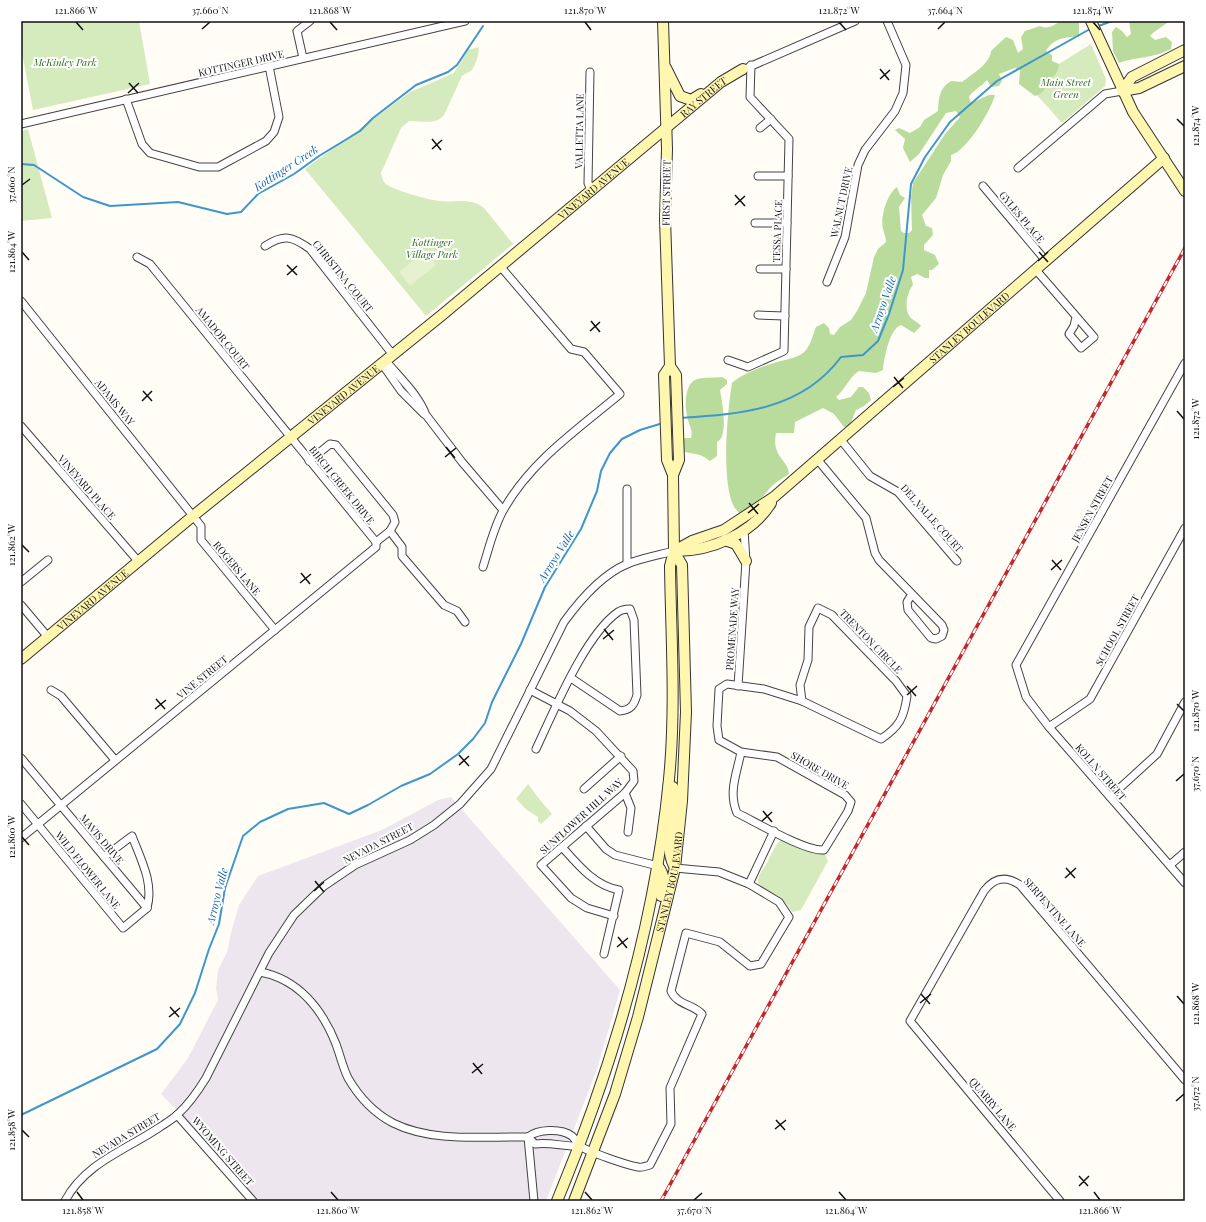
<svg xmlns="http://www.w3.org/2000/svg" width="1206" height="1222" viewBox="0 0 1206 1222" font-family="'Playfair Display',serif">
<rect width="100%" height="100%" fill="#fffdf5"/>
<polygon fill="#eee6ef" points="451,797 620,990 597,1069 546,1201 258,1201 193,1127 161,1094 188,1058 218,1000 216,988 218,970 227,952 231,933 239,905 258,876 382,830 438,800"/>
<g fill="#d5ebbd">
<polygon points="21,21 139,21 150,84 33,110 21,48"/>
<polygon points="1091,44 1106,79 1105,86 1062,123 1027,84"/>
<path d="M479,47L478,56L475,64L472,70L462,76L444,115C435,126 422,120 409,121L401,128L381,173C382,178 383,183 389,186C400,192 426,199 439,201C456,203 470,197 484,208L513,244L426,316L305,169L410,92L454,73L468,50Z"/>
<polygon points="28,129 52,218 21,221 21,131"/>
<path d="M528,784C536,795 543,804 552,814L541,824L538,821V817L527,810L516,799Z"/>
<path d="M782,839H786L815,854H825L828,861L801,910L792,912C787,898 755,891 758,879C759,874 764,868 767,863C771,855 775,844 782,839Z"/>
</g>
<g fill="#b9dc9c">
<path d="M1061,21H1079V37C1067,36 1052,39 1046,51L1052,55V61L1059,64C1058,73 1054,78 1046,81C1045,90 1044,93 1035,96L1019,84L1020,70L1015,68L999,74L1002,81L999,86L991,87L987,80C981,87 973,90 969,97L971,103L989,95H995C991,110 967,151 951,155V161L943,175L936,198L922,215L926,226L932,228L933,235L924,245V250L935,255L939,264L932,270H929V278H925L917,274L911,277L913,285C907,292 903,310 911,318C914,321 918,322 921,326L914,333L901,325C889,329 884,359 883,370L876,373L859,371C848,378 846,389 836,397L839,400L851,397L859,387H863L869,393L871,400L864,406L856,410L849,427H844L834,414L823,408L795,422L794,433H776C771,457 789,460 789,474C784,477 778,481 773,485C762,496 756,509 740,513C718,500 728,406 732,383C741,374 768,364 781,361C789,359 800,357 806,350C811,344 813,334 816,327L824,323L829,328L830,334L834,335L840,327L851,320L857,311L866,293L874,257L878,249L886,242C886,237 884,233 883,229C880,217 887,194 897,187L900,195L905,198L899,207L901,231L904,233H909L912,230L911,197L913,183L945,134L960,117L956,111L946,113L919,154L910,162L903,148L905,139L895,130L899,128L910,133L920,127L924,120L938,111C939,97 939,89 951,81L962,82C972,74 990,64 991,51L1006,37L1013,40L1018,53L1023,49L1021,37L1025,31L1040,26C1048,30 1054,25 1061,21Z"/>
<path d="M1129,21H1170L1154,32L1150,36L1155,40L1166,37L1172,42L1171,49C1151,59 1138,56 1119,63L1113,51L1112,32L1116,27L1122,31L1127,37L1131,34Z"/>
<path d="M722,377L727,380V384L720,390C722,402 729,437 717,442V456L710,461C696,450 692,456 681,450L683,438H691C693,430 690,428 688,420C685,409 683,384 697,379C704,377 715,378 722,377Z"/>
</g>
<polygon fill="#e6f2cf" points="425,251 436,265 410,286 399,272"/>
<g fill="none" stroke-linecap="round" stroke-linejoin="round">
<g stroke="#3f96cf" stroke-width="2">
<polyline points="1096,27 1112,21"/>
<polyline points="21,164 34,165 83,197 110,206 178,202 227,214 241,212 258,194 294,174 319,156 360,131 373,118 416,85 448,72 457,65 483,26"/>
<path d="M680,418C741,414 802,410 841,357L863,355L878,341L889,314L903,270L911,184L925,157L950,122L997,81L1090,29"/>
<polyline points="21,1115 157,1049 180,1024 195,993 209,949 219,924 225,888 243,836 260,822 288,809 324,803 349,814 368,805 401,786 430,774 458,754 473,739 485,723 492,702 521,644 545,587 581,529 597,491 601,471 610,453 622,439 640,430 663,423"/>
</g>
<defs>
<g id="street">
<polyline points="303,58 297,31 310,21"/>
<polyline points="749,67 855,21"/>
<polyline points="590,72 588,183 591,190"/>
<polyline points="126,99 142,144 150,153 199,167 218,167 266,141 274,132 279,117 269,66"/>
<polyline points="21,124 465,21"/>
<polyline points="760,128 771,119"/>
<polyline points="1018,168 1105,94 1122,91"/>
<polyline points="758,176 788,176"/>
<polyline points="983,186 1046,261"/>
<polyline points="755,223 787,223"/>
<path d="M265,246C284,234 292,236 310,249L393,355"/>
<polyline points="760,269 786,269"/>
<polyline points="1036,270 1094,337 1081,348 1069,334 1074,326 1076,317"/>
<polyline points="827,282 845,237 858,165 865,150 895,111 903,93 906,65 887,21"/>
<polyline points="21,301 201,526 201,540 275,630"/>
<polyline points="758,315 785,316"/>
<polyline points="728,360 748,367 784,351 789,139 750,97 751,65"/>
<path d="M386,361C400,378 418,394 426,415L462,462L503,510"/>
<polyline points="1185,363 1016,665 1026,697 1049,727 1185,883"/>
<polyline points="382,364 401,391 424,414"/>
<polyline points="21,426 138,561"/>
<polyline points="841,440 870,476 898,492 957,561"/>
<polyline points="817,459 866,518 875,553 879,560 942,625 944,630 942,636 936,639 931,638 908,610 907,602 912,594"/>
<polyline points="309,461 330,444 336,445 393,515 395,522 390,531 376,542"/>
<polyline points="390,531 402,547 402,556 444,605 457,611 465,622"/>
<polyline points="627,564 627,489"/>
<path d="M483,567C489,548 494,526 504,509C531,461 578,429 620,394L584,352L571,349L500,266"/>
<polyline points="21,582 48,560"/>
<polyline points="21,605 48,637"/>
<path d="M818,608L832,615L896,681L907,696C904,718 899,727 881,739L802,701L800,685L808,660L809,627Z"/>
<polyline points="738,686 746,561 744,530"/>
<polyline points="51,690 61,696 115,760"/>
<polyline points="530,690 570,711 596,731 633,771 634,781 625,793 541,865 571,898 587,908 614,916"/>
<polyline points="1049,727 1090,699 1185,528"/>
<path d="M536,749C554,711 585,635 618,612C621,610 626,609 630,609L634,620L637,695C634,705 631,710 620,711L571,678"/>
<path d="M741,752C737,773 728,792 737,813C756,822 806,852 824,850L848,811L851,802L845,795L777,757L741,752L719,740L717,726L719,689L727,684L764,689L802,701"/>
<polyline points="21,758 147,908"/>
<polyline points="584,789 621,756"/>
<polyline points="625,793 631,808 628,832"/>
<polyline points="1110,797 1157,754 1185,702"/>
<polyline points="21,804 123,928 147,908"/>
<polyline points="586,826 606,849 615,855 658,866"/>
<polyline points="21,838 376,547 376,542 150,264 137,257"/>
<path d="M562,847C578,865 595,886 619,890L604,954"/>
<path d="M104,857L132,836C141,860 154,883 147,908"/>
<polyline points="1170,865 1185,852"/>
<polyline points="749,884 774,831"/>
<path d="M260,972C298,979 322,1009 336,1044C340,1055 343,1068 348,1078C359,1097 374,1113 393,1123C433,1143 485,1136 528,1137L535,1144C551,1142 565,1147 580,1146"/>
<polyline points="177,1115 253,1201"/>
<path d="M528,1137C538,1129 561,1128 572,1136C575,1139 577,1143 580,1146C589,1152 626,1165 638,1167C641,1168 646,1166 650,1165L671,1124L670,1088L702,1014C693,1004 677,1005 671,991L686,933L720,942L750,966L761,964L789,917L779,902L749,884L719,872L675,868"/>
<polyline points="528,1137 534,1201"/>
<path d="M65,1201C85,1163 126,1150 160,1127C166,1123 173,1119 178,1114C189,1104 198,1091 206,1078L269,953L294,915L324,886L355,865L410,840L434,825L460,804L491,769L564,622C580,600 601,575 627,564C642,558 659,555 674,551"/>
<path d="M1060,1201L910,1021L984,891C994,878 1005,875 1020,885L1185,1080"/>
</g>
<g id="secondary">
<polyline points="663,21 667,149 665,219 670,366 664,375 667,460 673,475"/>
<polyline points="1091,21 1133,112 1185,191"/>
<polyline points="666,68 680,96 691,100 701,94"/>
<polyline points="1122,91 1132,77 1185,50"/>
<polyline points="1122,91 1139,88 1185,66"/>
<polyline points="725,540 736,544 746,561"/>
<path id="s1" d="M674,551L692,541L724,530L774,497L1164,158"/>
<path d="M676,551C711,551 752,534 771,503"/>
<path id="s2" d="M21,659L193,516L442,315L721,82L743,69"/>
<path d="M673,787C680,813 661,841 674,866"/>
<path d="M658,866C666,876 664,884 661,896"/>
<path d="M557,1201C613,1066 655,925 669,779C676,708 671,637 670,566L674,551L673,475L679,460L676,375L670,366"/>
<path id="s3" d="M574,1201L615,1094L638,1017L675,868L682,801L686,712L682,565L674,551"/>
</g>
</defs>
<use href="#street" stroke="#444" stroke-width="9"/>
<use href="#secondary" stroke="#333" stroke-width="12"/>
<use href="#street" stroke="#fff" stroke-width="7"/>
<use href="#secondary" stroke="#fff6b0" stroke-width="10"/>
<defs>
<polyline id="rail" points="661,1201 1185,248"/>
</defs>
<use href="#rail" stroke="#c4262e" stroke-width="3.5"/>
<use href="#rail" stroke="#fff" stroke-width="2" stroke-dasharray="6" stroke-linecap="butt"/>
</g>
<path fill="none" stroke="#111" stroke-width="1.5" d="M76,22L83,30M330,22L337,30M585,22L591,30M839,22L846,30M1093,22L1100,30M202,29L210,22M938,29L945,22M880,69L889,80M880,79L890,70M129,83L138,93M128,93L139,83M1177,119L1184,126M432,139L441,150M432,149L442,140M22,185L30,179M735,195L745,206M735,205L745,196M22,252L29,260M1039,252L1048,262M1038,261L1048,252M287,265L297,275M287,275L297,266M591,321L600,332M590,331L600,322M894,377L903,388M893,387L904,378M143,391L152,401M142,401L152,391M1177,411L1184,419M446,447L455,458M445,457L456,448M749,503L758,514M748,513L759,504M22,545L29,552M1052,560L1061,570M1051,570L1062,560M301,573L310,584M300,583L311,574M604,629L613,640M603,639L614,630M907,686L916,696M907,695L917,686M156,699L165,709M1177,704L1184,711M155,709L166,700M459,755L469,766M459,765L469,756M1176,781L1184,774M763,811L772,822M762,821L772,812M22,837L29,845M1066,868L1075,878M1065,878L1076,868M315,881L324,892M314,891L324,882M618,937L627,948M617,947L628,938M921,994L930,1004M1177,996L1184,1004M920,1003L931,994M170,1007L179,1017M169,1017L180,1008M473,1063L482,1074M472,1073L483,1064M1176,1101L1184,1094M776,1120L785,1130M775,1129L786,1120M22,1130L29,1137M1079,1176L1088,1186M1079,1186L1089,1176M77,1192L83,1200M331,1192L338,1200M585,1192L592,1200M839,1192L846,1200M1094,1192L1100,1200M694,1200L702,1193"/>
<g text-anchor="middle" stroke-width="4" stroke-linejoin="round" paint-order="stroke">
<g font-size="10" font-style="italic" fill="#2f6b1f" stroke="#fff">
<text x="65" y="66">McKinley Park</text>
<text x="1066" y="86">Main Street<tspan x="1066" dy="12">Green</tspan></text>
<text x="432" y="246">Kottinger<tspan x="432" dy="12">Village Park</tspan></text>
</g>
<g font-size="10" fill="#111" stroke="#fff">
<text transform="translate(241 63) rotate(-13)" y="4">KOTTINGER DRIVE</text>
<text dy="4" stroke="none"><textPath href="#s2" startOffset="884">RAY STREET</textPath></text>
<text transform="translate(579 131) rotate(-89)" y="4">VALLETTA LANE</text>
<text dy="4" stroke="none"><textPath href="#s2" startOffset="741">VINEYARD AVENUE</textPath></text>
<text transform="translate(666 193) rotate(-89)" y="4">FIRST STREET</text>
<text transform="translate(841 202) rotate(-78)" y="4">WALNUT DRIVE</text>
<text transform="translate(1022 217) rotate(50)" y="4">GYLES PLACE</text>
<text transform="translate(777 231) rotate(-88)" y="4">TESSA PLACE</text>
<text transform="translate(343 276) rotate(51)" y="4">CHRISTINA COURT</text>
<text dy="4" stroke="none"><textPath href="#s1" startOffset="373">STANLEY BOULEVARD</textPath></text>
<text transform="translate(223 338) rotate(51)" y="4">AMADOR COURT</text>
<text dy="4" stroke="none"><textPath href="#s2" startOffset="417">VINEYARD AVENUE</textPath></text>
<text transform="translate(115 402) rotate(51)" y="4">ADAMS WAY</text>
<text transform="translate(342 485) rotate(51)" y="4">BIRCH CREEK DRIVE</text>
<text transform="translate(87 487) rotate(49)" y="4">VINEYARD PLACE</text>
<text transform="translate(1092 509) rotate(-61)" y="4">JENSEN STREET</text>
<text transform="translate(932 518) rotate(48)" y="4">DEL VALLE COURT</text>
<text transform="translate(237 568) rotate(50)" y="4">ROGERS LANE</text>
<text dy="4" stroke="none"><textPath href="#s2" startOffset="93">VINEYARD AVENUE</textPath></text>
<text transform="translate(732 629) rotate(-86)" y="4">PROMENADE WAY</text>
<text transform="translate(1117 630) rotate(-61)" y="4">SCHOOL STREET</text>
<text transform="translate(871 641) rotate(46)" y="4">TRENTON CIRCLE</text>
<text transform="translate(202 677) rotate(-39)" y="4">VINE STREET</text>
<text transform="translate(820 770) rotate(30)" y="4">SHORE DRIVE</text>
<text transform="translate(1101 772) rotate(49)" y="4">KOLLN STREET</text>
<text transform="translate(581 816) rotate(-42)" y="4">SUNFLOWER HILL WAY</text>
<text transform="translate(102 839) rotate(50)" y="4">MAVIS DRIVE</text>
<text transform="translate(378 843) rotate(-27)" y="4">NEVADA STREET</text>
<text transform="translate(88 870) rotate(51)" y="4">WILD FLOWER LANE</text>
<text dy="4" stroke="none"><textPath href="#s3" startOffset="334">STANLEY BOULEVARD</textPath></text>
<text transform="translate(1055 912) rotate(49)" y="4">SERPENTINE LANE</text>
<text transform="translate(993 1104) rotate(50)" y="4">QUARRY LANE</text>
<text transform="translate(126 1135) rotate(-31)" y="4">NEVADA STREET</text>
<text transform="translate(223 1151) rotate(49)" y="4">WYOMING STREET</text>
</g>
<g font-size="11" font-style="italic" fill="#1768a6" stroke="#fff">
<text transform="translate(286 168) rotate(-33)" y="4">Kottinger Creek</text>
<text transform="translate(883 304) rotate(-71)" y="4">Arroyo Valle</text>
<text transform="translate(556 556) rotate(-58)" y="4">Arroyo Valle</text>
<text transform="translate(217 896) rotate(-76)" y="4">Arroyo Valle</text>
</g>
</g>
<rect width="1206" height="1222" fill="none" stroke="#ffffff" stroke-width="44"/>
<rect x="22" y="22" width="1162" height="1178" fill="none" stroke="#111" stroke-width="1.5"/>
<g font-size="10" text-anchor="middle" fill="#111">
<text x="76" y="14">121.866°W</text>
<text x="210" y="14">37.660°N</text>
<text x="330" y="14">121.868°W</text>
<text x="585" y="14">121.870°W</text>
<text x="839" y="14">121.872°W</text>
<text x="945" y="14">37.664°N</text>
<text x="1093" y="14">121.874°W</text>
<text transform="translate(1195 126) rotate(-90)" y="4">121.874°W</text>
<text transform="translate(11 185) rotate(-90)" y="4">37.660°N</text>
<text transform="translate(11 252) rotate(-90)" y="4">121.864°W</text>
<text transform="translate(1195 419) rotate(-90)" y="4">121.872°W</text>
<text transform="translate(11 545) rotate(-90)" y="4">121.862°W</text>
<text transform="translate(1195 711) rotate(-90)" y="4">121.870°W</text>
<text transform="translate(1195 774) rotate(-90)" y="4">37.670°N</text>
<text transform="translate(11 837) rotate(-90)" y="4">121.860°W</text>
<text transform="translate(1195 1004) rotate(-90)" y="4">121.868°W</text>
<text transform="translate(1195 1094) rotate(-90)" y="4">37.672°N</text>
<text transform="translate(11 1130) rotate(-90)" y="4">121.858°W</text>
<text x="83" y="1214">121.858°W</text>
<text x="338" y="1214">121.860°W</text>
<text x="592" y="1214">121.862°W</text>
<text x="694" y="1214">37.670°N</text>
<text x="846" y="1214">121.864°W</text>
<text x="1100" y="1214">121.866°W</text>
</g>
</svg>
